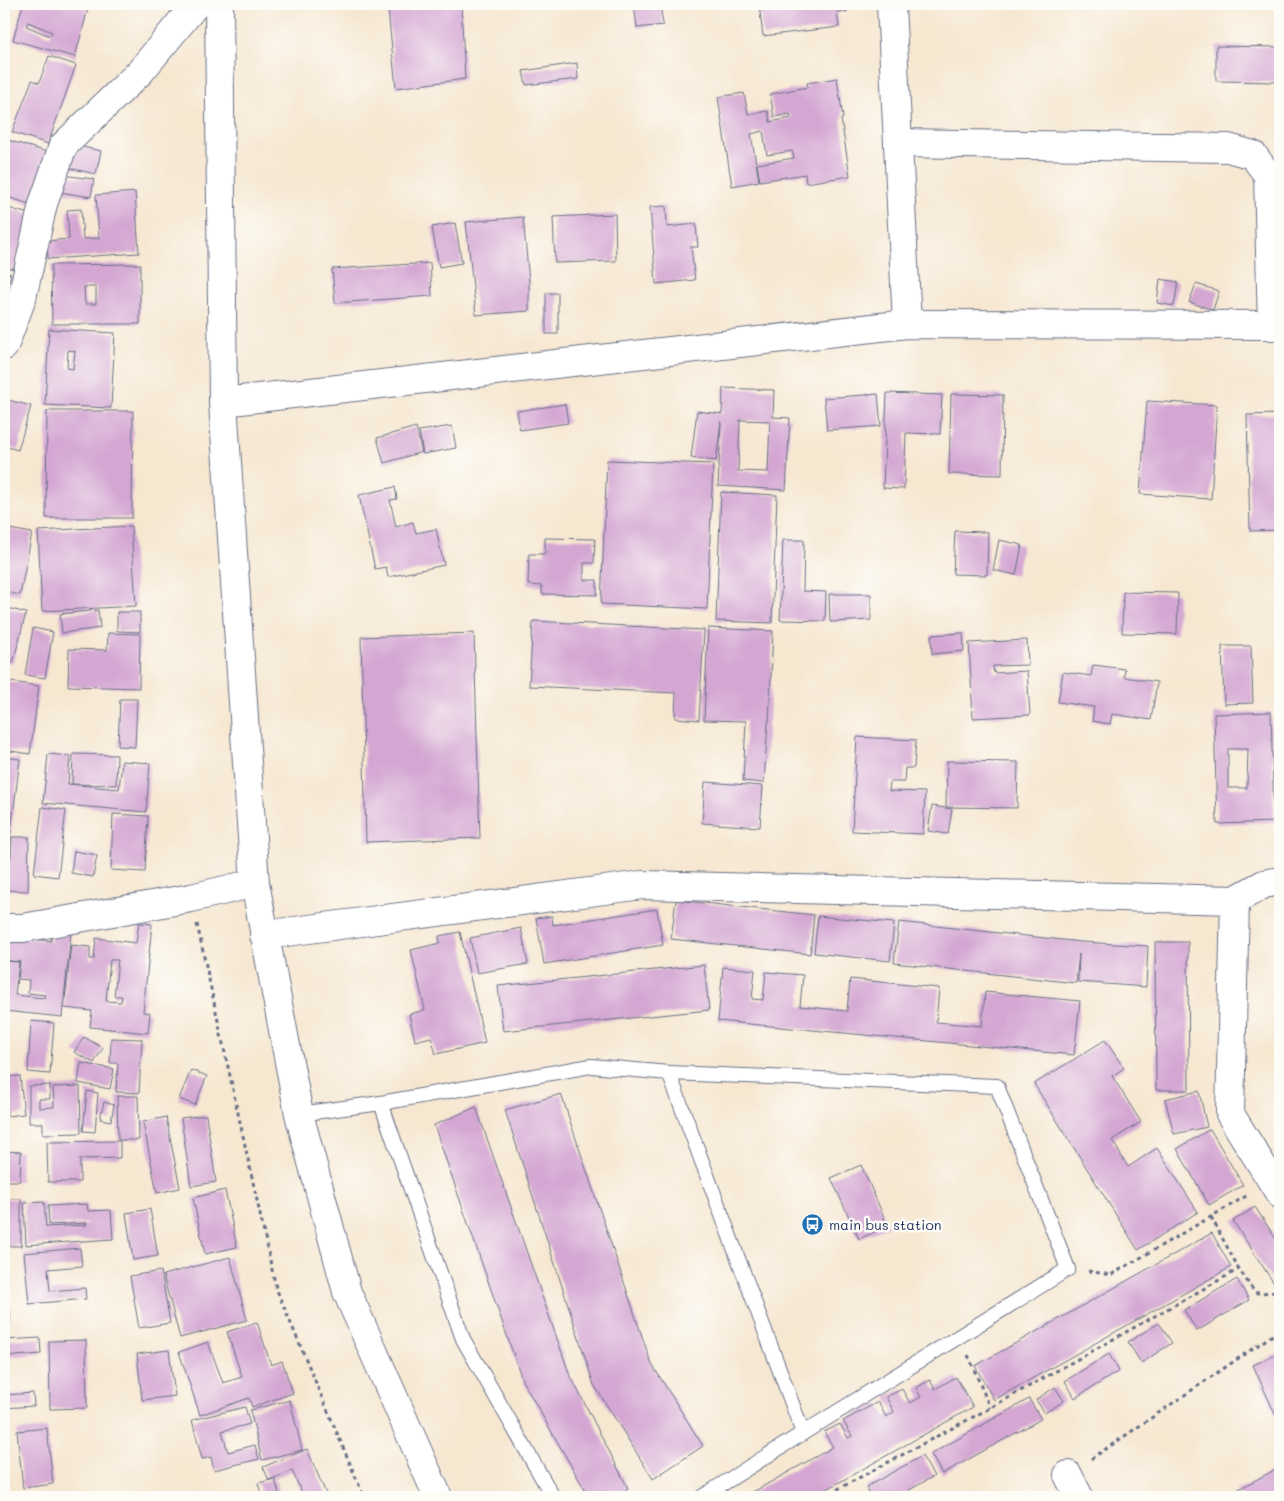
<svg xmlns="http://www.w3.org/2000/svg" width="1284" height="1501" viewBox="0 0 1284 1501" font-family="Mali,sans-serif">
<rect width="100%" height="100%" fill="#fdfcf7"/>
<filter id="ink" filterUnits="userSpaceOnUse"><feTurbulence type="fractalNoise" baseFrequency=".02" numOctaves="2"/><feDisplacementMap in="SourceGraphic" scale="10" xChannelSelector="R" yChannelSelector="G"/><feConvolveMatrix kernelMatrix="1 2 1 2 8 2 1 2 1" color-interpolation-filters="sRGB"/></filter>
<filter id="wash" filterUnits="userSpaceOnUse"><feTurbulence type="fractalNoise" baseFrequency=".0096" numOctaves="4" result="noise"/><feDisplacementMap in="SourceGraphic" scale="20" xChannelSelector="R" yChannelSelector="G"/><feGaussianBlur stdDeviation="1.12" result="paint"/><feColorMatrix in="noise" values="0 0 0 0 0 0 0 0 0 0 0 0 0 0 0 0 0 1.4 0 .05"/><feComposite in="paint" operator="in"/></filter>
<g filter="url(#wash)">
<rect width="100%" height="100%" fill="#f6e7d1"/>
<g id="blocks">
<g fill="#d4a7d3" fill-rule="evenodd">
<path d="M23,4H68L88,9L75,57L13,40ZM28,22L52,32L50,36L26,26Z"/>
<polygon points="439,4 461,4 465,79 396,88 388,10"/>
<polygon points="634,4 660,4 663,25 637,28"/>
<polygon points="759,4 846,4 847,12 837,12 839,27 763,36"/>
<polygon points="1216,46 1280,47 1280,82 1216,81"/>
<polygon points="49,56 76,65 48,144 12,132 32,80 39,83"/>
<polygon points="577,63 578,79 526,85 523,71"/>
<polygon points="837,78 843,118 841,119 850,176 806,183 805,174 760,181 757,164 794,158 792,151 767,155 763,131 751,134 759,181 732,186 718,97 744,93 748,114 768,111 770,122 791,118 790,114 774,117 770,94 808,87 807,83"/>
<polygon points="4,139 51,153 36,206 4,196"/>
<polygon points="74,145 101,151 96,174 69,168"/>
<polygon points="61,175 94,179 91,197 59,192"/>
<polygon points="135,192 139,253 48,259 47,241 69,239 67,210 81,209 83,239 99,238 96,195"/>
<polygon points="666,206 667,227 696,224 698,247 691,247 695,280 656,284 650,207"/>
<polygon points="9,208 32,215 13,269 4,266 4,225"/>
<polygon points="615,214 616,261 555,263 553,217"/>
<polygon points="523,217 529,281 529,311 476,315 466,222"/>
<polygon points="455,223 462,263 439,267 432,227"/>
<polygon points="430,263 432,296 335,303 332,269"/>
<path d="M140,264V324H52L51,265ZM84,287H96V304H85Z"/>
<polygon points="4,272 11,274 4,299"/>
<polygon points="1160,279 1178,282 1174,306 1157,303"/>
<polygon points="1196,284 1219,291 1213,310 1189,302"/>
<rect x="546" y="293" width="12" height="41"/>
<path d="M49,329L115,333L111,408L45,405ZM68,350L75,351L73,369L67,368Z"/>
<path d="M723,388L774,390L773,417L790,418L786,490L718,486L721,421L716,461L691,458L697,411L722,414ZM740,420L770,421L768,472L738,471Z"/>
<polygon points="887,393 942,395 940,434 906,433 904,489 883,488"/>
<polygon points="878,394 881,426 827,430 824,398"/>
<polygon points="951,394 1003,395 1002,475 949,474"/>
<polygon points="4,399 31,406 18,450 4,446"/>
<polygon points="1147,401 1217,405 1211,499 1140,494"/>
<polygon points="565,404 568,423 520,430 517,411"/>
<polygon points="47,411 133,411 132,518 46,518"/>
<polygon points="1280,414 1280,530 1250,531 1247,415"/>
<polygon points="452,426 456,448 423,454 419,431"/>
<polygon points="416,427 422,452 384,463 377,438"/>
<polygon points="607,460 713,464 707,609 601,604"/>
<polygon points="395,487 397,499 390,500 396,527 413,522 416,533 436,529 444,565 388,577 386,567 375,569 359,495"/>
<polygon points="721,492 777,495 772,623 716,621"/>
<polygon points="131,526 136,606 42,611 38,531"/>
<polygon points="4,528 32,533 20,595 4,592"/>
<polygon points="955,531 988,532 987,575 953,574"/>
<polygon points="545,538 595,539 594,563 584,563 584,580 597,580 597,595 542,594 542,586 528,585 529,554 545,554"/>
<polygon points="783,540 804,540 803,591 826,592 825,621 780,620"/>
<polygon points="999,540 1022,545 1016,575 993,570"/>
<polygon points="1123,592 1178,593 1177,634 1122,633"/>
<polygon points="829,594 871,594 871,620 830,622"/>
<polygon points="4,607 26,613 13,663 4,661"/>
<polygon points="98,610 100,628 62,633 60,614"/>
<polygon points="117,612 140,612 140,632 117,631"/>
<polygon points="533,621 704,630 699,720 675,718 676,693 529,686"/>
<polygon points="33,628 53,632 45,678 25,675"/>
<polygon points="708,628 773,631 769,722 768,722 764,783 743,781 746,721 704,720"/>
<polygon points="108,633 140,634 139,688 68,686 69,649 107,650"/>
<polygon points="474,633 480,838 366,842 361,637"/>
<polygon points="963,633 964,651 932,654 931,635"/>
<polygon points="1027,640 1028,665 993,666 994,673 1027,671 1030,715 973,718 969,643"/>
<polygon points="1222,646 1251,646 1253,703 1224,704"/>
<polygon points="1093,665 1125,669 1124,677 1157,682 1151,720 1112,714 1110,724 1092,721 1094,707 1058,702 1063,672 1091,676"/>
<polygon points="4,681 39,686 30,754 4,750"/>
<polygon points="120,699 137,699 135,747 118,746"/>
<path d="M1271,712L1274,822L1217,824L1214,714ZM1228,749H1248L1247,788H1228Z"/>
<polygon points="857,737 916,740 914,768 905,768 904,782 890,782 889,791 925,792 923,834 852,831"/>
<polygon points="48,754 70,756 68,784 119,789 122,761 150,763 146,812 43,803"/>
<polygon points="73,754 117,755 116,785 72,784"/>
<polygon points="4,757 20,759 8,855 4,855"/>
<polygon points="947,761 1018,762 1017,808 946,807"/>
<polygon points="705,782 763,786 760,827 702,823"/>
<polygon points="932,806 952,809 948,834 928,831"/>
<polygon points="42,807 66,810 58,877 34,874"/>
<polygon points="113,814 148,816 145,872 111,870"/>
<polygon points="12,837 29,837 28,891 4,890 5,856 11,857"/>
<polygon points="74,851 97,855 93,877 71,873"/>
<polygon points="676,900 814,915 810,954 671,939"/>
<polygon points="657,909 663,945 544,964 536,918 552,916 553,925"/>
<polygon points="818,916 894,923 890,961 814,953"/>
<polygon points="899,922 1081,942 1148,946 1146,987 1078,982 1079,954 1076,983 894,963"/>
<path d="M139,923L152,924L143,1012L150,1013L148,1033L90,1027L92,1011L64,1008L71,945L90,947V959H94L96,938L136,943ZM110,960H118L114,996H122L121,1002L106,1001Z"/>
<polygon points="521,928 528,964 477,973 470,938"/>
<polygon points="51,931 71,933 62,1017 4,1011 4,961 19,962 15,995 44,998 45,995 28,993 29,980 18,979 20,962 4,960 4,936 51,941"/>
<polygon points="460,932 485,1043 436,1054 431,1037 415,1041 409,1014 425,1010 411,950 440,943 439,936"/>
<polygon points="1155,942 1188,942 1189,1090 1156,1090"/>
<polygon points="704,965 709,1010 503,1031 498,986"/>
<polygon points="723,967 755,970 752,999 763,1000 766,972 803,975 800,1006 847,1011 850,979 939,988 936,1022 982,1026 985,992 1080,1001 1074,1055 718,1021"/>
<polygon points="31,1021 54,1023 50,1074 28,1072"/>
<polygon points="84,1037 103,1048 94,1063 74,1052"/>
<polygon points="111,1038 142,1039 139,1093 116,1092 118,1063 110,1063"/>
<polygon points="1105,1040 1124,1068 1112,1076 1141,1122 1112,1140 1128,1167 1157,1148 1198,1212 1138,1250 1034,1084"/>
<polygon points="81,1063 114,1069 110,1089 78,1083"/>
<polygon points="191,1070 207,1076 195,1105 179,1099"/>
<polygon points="20,1076 24,1114 7,1116 4,1077"/>
<polygon points="50,1085 50,1099 39,1099 39,1108 54,1107 53,1087 80,1086 81,1133 43,1134 43,1123 29,1123 29,1086"/>
<polygon points="87,1091 98,1093 95,1132 83,1131"/>
<polygon points="1199,1091 1207,1127 1174,1134 1165,1099"/>
<polygon points="561,1094 651,1363 703,1446 653,1479 594,1385 505,1110"/>
<polygon points="117,1096 138,1096 139,1140 118,1140"/>
<polygon points="104,1102 114,1105 111,1121 100,1119"/>
<polygon points="476,1107 569,1373 628,1488 616,1497 589,1497 523,1382 434,1125"/>
<polygon points="206,1115 216,1182 191,1186 181,1118"/>
<polygon points="166,1117 180,1188 157,1193 143,1122"/>
<polygon points="1210,1129 1243,1185 1209,1205 1177,1149"/>
<polygon points="120,1141 120,1158 80,1159 80,1182 48,1182 47,1142"/>
<polygon points="4,1151 21,1152 20,1181 4,1181"/>
<polygon points="861,1165 888,1226 859,1239 831,1178"/>
<polygon points="225,1190 237,1247 205,1254 193,1198"/>
<rect x="4" y="1199" width="17" height="47"/>
<polygon points="44,1202 46,1227 86,1225 87,1223 49,1225 48,1206 87,1204 88,1211 111,1210 113,1239 26,1245 24,1203"/>
<polygon points="1255,1207 1280,1245 1280,1290 1279,1291 1233,1221"/>
<polygon points="150,1209 158,1256 133,1260 126,1213"/>
<polygon points="1212,1233 1231,1267 994,1400 975,1366"/>
<polygon points="80,1248 82,1266 48,1269 50,1291 85,1288 86,1299 29,1304 24,1253"/>
<polygon points="230,1257 247,1320 180,1338 163,1275"/>
<polygon points="161,1271 170,1323 139,1328 130,1276"/>
<polygon points="1237,1279 1249,1300 1197,1331 1184,1310"/>
<polygon points="10,1306 10,1321 4,1321 4,1307"/>
<polygon points="257,1322 271,1365 282,1361 293,1393 252,1407 249,1398 200,1415 179,1352 208,1342 223,1383 242,1377 227,1332"/>
<polygon points="1159,1323 1172,1343 1141,1363 1128,1342"/>
<polygon points="40,1338 41,1354 4,1357 4,1340"/>
<polygon points="86,1340 87,1408 50,1409 49,1341"/>
<polygon points="169,1350 175,1396 142,1400 137,1354"/>
<polygon points="1280,1353 1280,1415 1276,1416 1253,1365"/>
<polygon points="1109,1354 1119,1371 1075,1398 1065,1381"/>
<polygon points="956,1377 973,1407 813,1497 744,1497 833,1447 824,1432 840,1424 848,1438 852,1436 843,1421 878,1402 886,1417 894,1412 886,1397 902,1389 910,1403 921,1397 916,1388 930,1380 935,1389"/>
<polygon points="1055,1387 1064,1401 1045,1413 1036,1400"/>
<polygon points="33,1393 34,1406 4,1408 4,1395"/>
<polygon points="1029,1399 1041,1419 942,1474 931,1454"/>
<polygon points="290,1400 302,1450 262,1460 250,1410"/>
<polygon points="245,1407 250,1424 222,1431 228,1452 255,1445 259,1459 214,1470 211,1457 202,1459 192,1420"/>
<polygon points="47,1428 53,1484 23,1488 17,1431"/>
<polygon points="307,1449 327,1496 325,1497 304,1497 292,1471 269,1480 263,1467"/>
<polygon points="922,1456 934,1476 897,1497 871,1497 866,1487"/>
<polygon points="1280,1467 1280,1494 1274,1497 1241,1497 1237,1490"/>
<polygon points="275,1479 280,1497 262,1497 258,1483"/>
</g>
</g>
</g>
<g filter="url(#ink)">
<use href="#blocks" fill-opacity="0" stroke="#686f86" stroke-width="1"/>
<g fill="none" stroke-linecap="round" stroke-linejoin="round">
<defs>
<g id="lane">
<polyline points="669,1073 997,1086 1068,1269 803,1433"/>
<polyline points="381,1103 463,1339 553,1497"/>
<polyline points="299,1114 381,1103 591,1066 669,1073 803,1433 702,1497"/>
</g>
<g id="street">
<polyline points="891,4 907,324"/>
<polyline points="898,143 1228,148 1253,155 1268,175 1272,326"/>
<polyline points="4,346 22,298 43,204 63,146 140,72 196,4"/>
<polyline points="223,402 907,324 1280,325"/>
<polyline points="1235,900 1264,884 1280,881"/>
<polyline points="4,928 23,928 191,898 255,883"/>
<polyline points="264,935 642,885 1235,900 1230,1114 1280,1194"/>
<polyline points="1068,1475 1079,1497"/>
</g>
<polyline id="highway" points="219,4 223,402 255,883 299,1114 347,1292 438,1497"/>
</defs>
<use href="#lane" stroke="#686f86" stroke-width="16"/>
<use href="#street" stroke="#686f86" stroke-width="30"/>
<use href="#highway" stroke="#686f86" stroke-width="30"/>
<g stroke="#686f86" stroke-width="3" stroke-dasharray="4 4" stroke-linecap="butt">
<polyline points="197,924 276,1288 364,1497"/>
<polyline points="1211,1217 1239,1269 1255,1293 1280,1292"/>
<polyline points="1088,1271 1111,1275 1248,1195"/>
<polyline points="968,1355 990,1408"/>
<polyline points="1091,1459 1280,1330"/>
<polyline points="823,1497 990,1408 1239,1269"/>
</g>
<use href="#lane" stroke="#fff" stroke-width="14"/>
<use href="#street" stroke="#fff" stroke-width="28"/>
<use href="#highway" stroke="#fff" stroke-width="28"/>
</g>
</g>
<defs>
<symbol id="bus-disc" viewBox="-11 -11 22 22"><circle r="9.5" fill="#1f6fb2" stroke="#fdfcf7"/><path d="M-5-6H5V4H4V6H2V4H-2V6H-4V4H-5ZM-3.5-4V0h7V-4ZM-3.5 1.2v1.5H-2V1.2ZM2 1.2v1.5H3.5V1.2Z" fill="#fff"/></symbol>
</defs>
<g fill-rule="evenodd">
<use href="#bus-disc" x="800" y="1212" width="25" height="25"/>
</g>
<g text-anchor="middle" stroke-width="5" stroke-linejoin="round" paint-order="stroke">
<g font-size="14" fill="#1b2f5e" stroke="#fdfcf7" text-anchor="start">
<text x="829" y="1230">main bus station</text>
</g>
</g>
<rect width="1284" height="1501" fill="none" stroke="#fdfcf7" stroke-width="20"/>
</svg>
